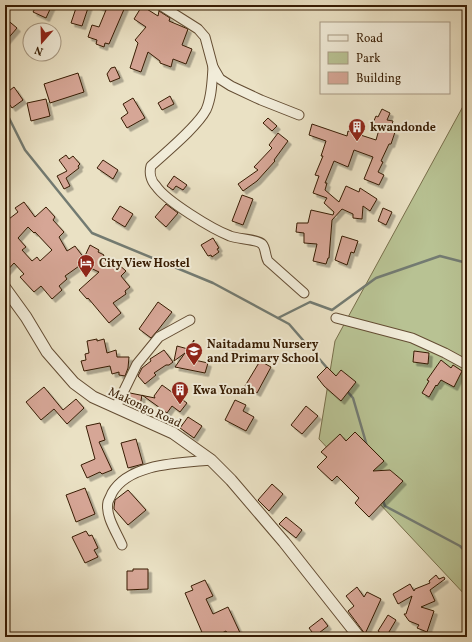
<svg xmlns="http://www.w3.org/2000/svg" width="472" height="642" viewBox="0 0 472 642" font-family="Vollkorn,serif">
<defs>
<filter id="shadow"><feDropShadow dx="3.5" dy="3.5" stdDeviation="0" flood-color="#0004"/></filter>
</defs>
<rect width="100%" height="100%" fill="#eae1c4"/>
<filter id="stains"><feTurbulence type="fractalNoise" baseFrequency=".005" numOctaves="4"/><feColorMatrix values="0 0 0 0 .2 0 0 0 0 .09 0 0 0 0 .02 0 0 0 .5 -.17"/></filter>
<radialGradient id="worn" r=".72"><stop offset=".6" stop-color="#630" stop-opacity="0"/><stop offset="1" stop-color="#630" stop-opacity=".3"/></radialGradient>
<polygon fill="#b8c293" stroke="#786f4b" points="467,99 467,597 319,439 335,341"/>
<g fill="none" stroke-linecap="round" stroke-linejoin="round">
<g stroke="#737b72" stroke-width="2.5">
<polyline points="5,110 25,150 92,233 213,283 289,324 328,369"/>
<polyline points="278,318 310,302 332,310 376,278 440,256 467,263"/>
<polyline points="347,391 353,398 367,446"/>
<polyline points="382,498 385,506 460,546 467,553"/>
</g>
</g>
<g fill="#d6a696" stroke="#371c03" fill-rule="evenodd" filter="url(#shadow)">
<polygon points="37,5 52,5 46,18 33,12"/>
<polygon points="77,5 89,5 82,26 71,23"/>
<polygon points="95,5 121,5 125,7 109,44 105,43 104,47 96,44 97,40 88,37 92,25 99,27 106,10"/>
<polygon points="142,6 158,16 159,11 170,18 169,21 188,29 182,45 192,49 186,64 173,59 171,67 160,63 160,61 148,52 141,72 130,68 138,43 135,40 146,27 134,19"/>
<polygon points="5,18 17,28 5,42"/>
<polygon points="115,67 120,78 110,82 107,74 111,68"/>
<polygon points="78,73 84,92 50,103 44,84"/>
<polygon points="14,87 23,100 12,108 5,98 5,94"/>
<polygon points="170,96 174,104 162,110 158,103"/>
<polygon points="133,98 145,118 127,128 121,118 128,113 123,104"/>
<polygon points="46,99 50,116 31,121 27,103"/>
<polygon points="382,109 390,113 387,120 393,121 390,130 395,132 391,144 389,144 381,161 383,162 378,172 384,175 379,185 364,179 373,157 354,150 348,167 334,161 325,183 327,183 325,190 339,202 346,186 359,192 360,188 377,199 370,211 363,206 362,219 353,218 353,214 342,209 332,220 329,258 328,258 326,264 313,261 317,244 304,243 304,233 296,232 297,223 308,223 311,210 333,215 334,212 324,203 327,198 313,193 319,176 315,175 323,156 321,156 326,141 309,135 312,124 347,136 348,131 376,140 380,126 373,123 376,116 378,117"/>
<polygon points="268,118 277,126 272,131 263,123"/>
<polygon points="278,133 288,141 274,160 275,161 257,181 243,191 238,184 258,170 254,167 272,148 269,145"/>
<polygon points="66,155 69,159 73,156 80,164 78,166 79,168 66,178 70,186 64,189 57,176 67,171 59,160"/>
<polygon points="103,160 118,170 113,179 97,168"/>
<polygon points="174,176 187,185 183,190 176,186 173,190 167,186"/>
<polygon points="242,195 253,199 243,225 232,221"/>
<path d="M24,202L35,217L46,207L55,217L53,220L64,232L59,237L67,251L75,246L84,258L90,245L99,250L98,252L104,255L103,257L117,264H118L126,271L121,276L130,287L125,291L126,294L113,303L121,313L109,323L88,298L87,299L79,290L99,272L82,264L65,276L67,279L59,286L62,290L52,299L41,286L34,292L20,277L24,274L14,263L5,273V222L18,212L15,208ZM28,227L34,233L35,232L52,250L40,261L37,257L32,261L22,250L26,247L18,238Z"/>
<polygon points="166,204 178,213 166,227 155,217"/>
<polygon points="120,206 133,214 125,227 112,219"/>
<polygon points="383,208 392,212 386,225 378,221"/>
<polygon points="342,236 358,241 354,253 351,252 347,265 335,260"/>
<polygon points="213,238 219,248 217,249 219,252 212,257 211,255 208,256 201,245"/>
<polygon points="158,302 172,312 158,330 151,338 139,329"/>
<polygon points="97,339 97,341 104,339 107,353 116,350 117,357 129,357 128,368 125,376 119,375 119,372 112,374 110,366 84,371 81,361 86,360 85,354 89,353 87,341"/>
<polygon points="194,340 190,359 208,363 205,373 175,367 185,353 174,361 177,346 188,349"/>
<polygon points="164,350 173,362 169,365 166,365 154,373 156,375 145,384 138,376 142,368 151,361 150,359"/>
<polygon points="414,351 429,353 428,364 413,362"/>
<polygon points="441,360 451,368 453,365 462,371 454,387 441,380 437,386 436,385 429,397 422,393 429,381 427,380"/>
<polygon points="260,361 271,367 257,393 245,386"/>
<polygon points="327,367 336,376 341,370 356,382 341,401 324,386 317,377"/>
<polygon points="162,385 187,403 180,412 172,406 167,413 142,395 140,406 128,403 130,393 155,398 154,396"/>
<polygon points="44,387 63,410 76,399 84,408 67,424 54,409 41,420 26,402"/>
<polygon points="235,400 246,405 243,411 254,417 246,431 225,420"/>
<polygon points="306,406 318,416 302,434 291,425"/>
<polygon points="188,417 202,426 194,438 180,428"/>
<polygon points="100,423 105,440 99,442 112,470 102,474 100,472 87,478 81,465 95,459 86,426"/>
<polygon points="355,432 384,461 373,471 390,470 403,481 369,517 355,503 359,498 337,476 332,481 317,467 327,457 321,452 340,434 346,441"/>
<polygon points="136,439 143,464 128,468 121,443"/>
<polygon points="272,484 283,494 269,511 258,500"/>
<polygon points="85,488 95,514 76,522 66,495"/>
<polygon points="128,490 146,510 128,525 114,509 114,507 115,500"/>
<polygon points="286,517 302,530 296,538 279,524"/>
<polygon points="86,531 89,536 92,535 98,548 94,550 98,557 85,563 72,537"/>
<polygon points="133,569 148,569 148,589 127,590 127,571 133,571"/>
<polygon points="436,575 439,579 444,577 445,579 430,590 435,601 421,607 434,611 427,632 417,628 419,625 409,621 404,614 406,614 412,596 398,604 393,594 410,584 414,591 415,589 430,583 429,581"/>
<polygon points="205,580 213,596 206,599 213,614 228,607 242,637 229,637 226,631 214,637 204,637 185,593 193,590 191,586"/>
<polygon points="357,587 364,597 367,592 381,599 365,634 348,611 354,606 346,596"/>
<polygon points="388,615 396,620 386,637 378,631"/>
<polygon points="322,618 328,626 315,636 309,628"/>
</g>
<g fill="none" stroke-linecap="round" stroke-linejoin="round">
<defs>
<g id="minor">
<polyline points="160,5 198,29 205,37 213,67 220,79 231,86 261,100 299,115"/>
<path d="M213,67C212,81 212,97 206,110C197,127 166,152 151,166C149,173 151,181 156,186C166,201 212,229 230,236C237,239 257,239 262,244C266,248 265,256 268,261L304,293"/>
<polyline points="336,318 412,338 445,353 467,365"/>
<polyline points="116,407 137,364 159,337 190,320"/>
<path d="M122,545C117,533 105,516 108,502C109,499 111,496 112,493C129,463 180,463 211,460"/>
</g>
<polyline id="tertiary" points="5,288 26,317 47,352 74,383 93,397 173,433 211,460 231,480 284,542 359,637"/>
</defs>
<use href="#minor" stroke="#644d33" stroke-width="11"/>
<use href="#tertiary" stroke="#644d33" stroke-width="13"/>
<use href="#minor" stroke="#f1ecd9" stroke-width="9"/>
<use href="#tertiary" stroke="#f1ecd9" stroke-width="11"/>
</g>
<defs>
<symbol id="building-pin" viewBox="-11 -11 22 30"><path d="M0 17L-7.5 6A9.5 9.5 0 1 1 7.5 6Z" fill="#8f2418" stroke="#f1ecd9"/><path d="M-4-6H4V6H1V3H-1V6H-4ZM-2.5-4.3h1.7v1.8h-1.7ZM.8-4.3h1.7v1.8H.8ZM-2.5-1h1.7V.8h-1.7ZM.8-1h1.7V.8H.8Z" fill="#fff"/></symbol>
<symbol id="hotel-pin" viewBox="-11 -11 22 30"><path d="M0 17L-7.5 6A9.5 9.5 0 1 1 7.5 6Z" fill="#8f2418" stroke="#f1ecd9"/><path d="M-6-4.5h1.5V1H6V5H4.5V3h-9V5H-6ZM-4 0a1.8 1.8 0 1 1 3.6 0ZM.5 0V-2.5h3Q6-2.5 6 0Z" fill="#fff"/></symbol>
<symbol id="school-pin" viewBox="-11 -11 22 30"><path d="M0 17L-7.5 6A9.5 9.5 0 1 1 7.5 6Z" fill="#8f2418" stroke="#f1ecd9"/><path d="M0-5L7-2L0 1L-7-2ZM-4 1L0 2.5L4 1V4Q0 6-4 4Z" fill="#fff"/></symbol>
</defs>
<g fill-rule="evenodd">
<use href="#building-pin" x="347" y="117" width="20" height="27"/>
<use href="#hotel-pin" x="76" y="253" width="20" height="27"/>
<use href="#school-pin" x="184" y="341" width="20" height="27"/>
<use href="#building-pin" x="170" y="380" width="20" height="27"/>
</g>
<g text-anchor="middle" stroke-width="4" stroke-linejoin="round" paint-order="stroke">
<g font-size="12" font-weight="bold" fill="#371c03" stroke="#f1ecd9" text-anchor="start">
<text x="370" y="131">kwandonde</text>
<text x="99" y="267">City View Hostel</text>
<text x="207" y="348">Naitadamu Nursery<tspan x="207" dy="14">and Primary School</tspan></text>
<text x="193" y="394">Kwa Yonah</text>
</g>
<g font-size="12" fill="#371c03" stroke="#f1ecd9">
<text transform="translate(145 407) rotate(25)" y="4">Makongo Road</text>
</g>
</g>
<rect width="472" height="642" fill="none" stroke="#eae1c4" stroke-width="20"/>
<rect x="6" y="6" width="460" height="630" fill="none" stroke="#371c03" stroke-width="2"/>
<rect x="10" y="10" width="452" height="622" fill="none" stroke="#371c03"/>
<rect x="320" y="22" width="130" height="72" fill="#f1ecd9" stroke="#a79983"/>
<rect x="328" y="35" width="20" height="6" fill="#f1ecd9" stroke="#a79983"/>
<text x="356" y="42" font-size="12" fill="#371c03">Road</text>
<rect x="328" y="52" width="20" height="12" fill="#b8c293" stroke="#a79983"/>
<text x="356" y="62" font-size="12" fill="#371c03">Park</text>
<rect x="328" y="72" width="20" height="12" fill="#d6a696" stroke="#a79983"/>
<text x="356" y="82" font-size="12" fill="#371c03">Building</text>
<g transform="translate(42 42) rotate(200)"><circle r="19" fill="#f1ecd9" stroke="#a79983"/>
<path d="M0-3L7 15L0 10L-7 15Z" fill="#8f2418"/>
<text y="-6" font-size="11" font-weight="bold" text-anchor="middle" fill="#371c03">N</text>
</g>
<rect width="100%" height="100%" filter="url(#stains)"/>
<rect width="100%" height="100%" fill="url(#worn)"/>
</svg>
